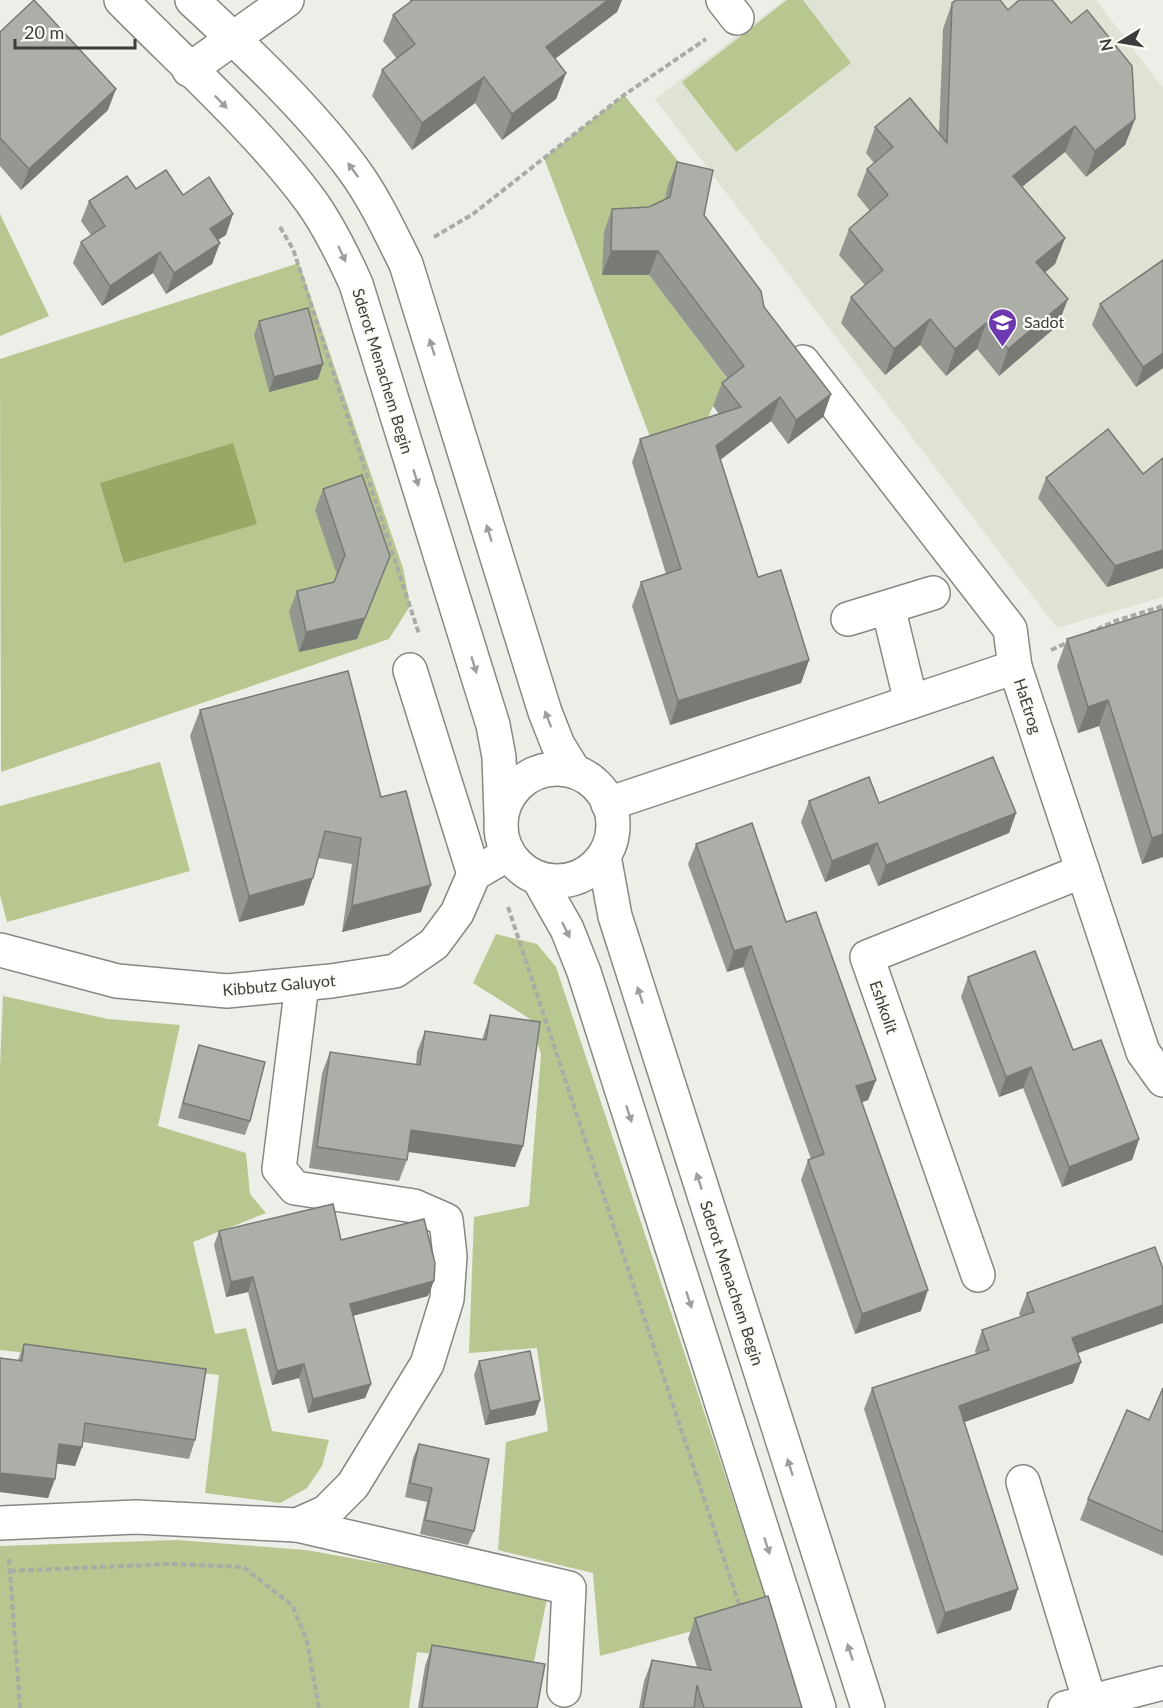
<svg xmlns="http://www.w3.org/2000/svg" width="1163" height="1708" viewBox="0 0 1163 1708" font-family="Lato,sans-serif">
<rect width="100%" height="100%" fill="#eceee7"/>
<polygon fill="#dee3d4" points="784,0 954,0 961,9 973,0 1096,0 1163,88 1163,597 1057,628 655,99"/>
<g fill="#b8c790">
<polygon points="787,0 803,0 851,63 736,152 682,82"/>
<polygon points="624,95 705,194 661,221 602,275 649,275 735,389 713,406 698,441 657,455 544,158"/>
<polygon points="0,214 49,316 0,336"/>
<polygon points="299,263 403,568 410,606 389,639 1,772 0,359"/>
<polygon points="160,762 190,871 7,922 0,895 0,806"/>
<polygon points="496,934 537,944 556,967 770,1610 600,1656 593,1573 498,1550 506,1442 548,1431 537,1348 469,1353 474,1217 529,1206 541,1054 530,1019 473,983"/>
<polygon points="3,996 108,1019 180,1025 158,1126 246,1153 250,1194 266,1213 193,1242 215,1334 246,1328 272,1431 329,1440 322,1466 307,1488 280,1503 205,1493 219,1375 0,1350 0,1067"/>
<polygon points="177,1540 306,1550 548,1594 533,1666 417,1652 409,1708 0,1708 0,1546"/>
</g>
<polygon fill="#98a965" points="233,443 257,524 124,563 100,483"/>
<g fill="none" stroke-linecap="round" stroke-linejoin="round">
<defs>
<g id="minor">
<path d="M121,0C183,63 258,130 310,200C329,226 343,255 356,284L493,725L499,757L501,815"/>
<path d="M192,0C248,52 307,107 353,169C375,199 390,232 406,264L545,712L558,745L574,771"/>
<polyline points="723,0 737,18"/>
<polyline points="189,70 287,0"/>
<polyline points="803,362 1010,629 1015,667"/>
<polyline points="888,607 911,702"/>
<polyline points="848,619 933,593"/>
<polyline points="410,670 474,874"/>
<circle cx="557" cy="825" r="56"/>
<polyline points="608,804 1015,667 1143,1052 1163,1080"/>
<polyline points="604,856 615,916 868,1708"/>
<polyline points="538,878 567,929 584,972 819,1708"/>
<polyline points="0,950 117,981 227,991 331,981 395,971 434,944 457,913 474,874 508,854"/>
<polyline points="978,1275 867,957 1083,871"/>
<polyline points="1023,1482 1090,1702"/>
<polyline points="0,1523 136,1517 297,1525 326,1512 353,1485 427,1364 447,1299 450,1256 446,1220 414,1206 295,1188 279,1169 302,984"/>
<polyline points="297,1525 569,1588 564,1690"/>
<polyline points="1065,1708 1163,1683"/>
</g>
</defs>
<use href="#minor" stroke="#868881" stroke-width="36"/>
<g stroke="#a9aba5" stroke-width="4" stroke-dasharray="6 3" stroke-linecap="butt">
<polyline points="280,227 293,249 419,634"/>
<polyline points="434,237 473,214 624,95 706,39"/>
<polyline points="1089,633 1115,621 1163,606"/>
<polyline points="1051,650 1069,642"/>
<polyline points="508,907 739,1604 744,1604"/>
<polyline points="9,1559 20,1708"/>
<polyline points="10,1571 169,1564 243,1567 292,1605 307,1641 319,1708"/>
</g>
<use href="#minor" stroke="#fff" stroke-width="33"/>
</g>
<g fill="#949690">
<polygon points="409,0 622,0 617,12 555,59 566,73 556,99 502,140 475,103 412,150 372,96 382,70 397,59 383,41 393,15 411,2"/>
<polygon points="952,3 1008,10 1135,119 1125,145 1086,177 1065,152 1022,187 1065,238 1055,264 1045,272 1058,325 999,376 977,349 946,376 920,345 885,375 841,323 851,297 865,285 839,255 849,229 870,211 857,195 867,169 874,163 866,153 875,127 939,133 943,29"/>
<polygon points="0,32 108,110 21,190 0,166"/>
<polygon points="677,162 704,215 764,307 831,394 823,417 788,444 771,421 720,460 758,577 809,660 801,683 670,725 632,606 641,582 666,574 632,462 640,439 719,414 713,406 722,383 727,378 649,275 602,275 604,232 612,209 649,207 665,199 668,185"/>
<polygon points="136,189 183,195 226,235 218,240 212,264 166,294 153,273 102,306 73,263 81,242 91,235 81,221 89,201"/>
<polygon points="1163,260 1163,368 1136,387 1092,325 1100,304"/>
<polygon points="259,321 318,379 269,392 254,335"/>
<polygon points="1163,458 1163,568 1107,587 1038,498 1046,478 1143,474"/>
<polygon points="323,489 382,577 357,639 299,652 289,612 297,591 334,582 337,575 315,510"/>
<polygon points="1163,609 1163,857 1142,864 1099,726 1078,733 1057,666 1067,639"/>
<polygon points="200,710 381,797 421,912 342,932 352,864 318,858 304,905 239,922 190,736"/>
<polygon points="809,801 879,803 1016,813 1009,833 878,886 869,864 825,882 801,822"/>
<polygon points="696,844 786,922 876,1080 868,1100 862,1102 921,1311 855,1334 801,1180 808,1160 811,1159 743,967 727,972 688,864"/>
<polygon points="968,977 1073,1050 1139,1139 1132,1160 1062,1187 1023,1088 999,1097 961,997"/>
<polygon points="490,1015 515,1167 408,1152 407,1160 399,1181 309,1168 322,1073 330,1052 416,1065 417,1052 425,1031 482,1040"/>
<polygon points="199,1045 250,1121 245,1135 178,1118 194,1059"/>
<polygon points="219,1231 341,1240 428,1296 353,1316 371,1384 365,1398 308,1413 299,1378 272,1385 248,1292 226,1297 214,1245"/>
<polygon points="1027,1293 1078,1354 1081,1362 1073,1383 964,1422 1011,1610 937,1634 864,1409 872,1388 976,1354 975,1351 982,1330 1021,1317 1019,1314"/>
<polygon points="24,1344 195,1440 189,1459 83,1442 82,1447 75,1466 57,1463 48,1498 0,1492 0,1358 18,1360"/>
<polygon points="479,1361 540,1400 535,1415 485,1425 474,1375"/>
<polygon points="1163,1388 1163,1556 1080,1520 1088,1499 1149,1420"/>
<polygon points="419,1444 474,1531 468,1545 420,1534 427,1502 405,1497 413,1458"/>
<polygon points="695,1618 802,1708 639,1708 644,1681 652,1660 697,1667 688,1639"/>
<polygon points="432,1645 537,1708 418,1708 425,1666"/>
</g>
<g fill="#787a75">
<polygon points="608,0 622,0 617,12 536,73 546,47"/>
<polygon points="566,73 556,99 502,140 512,114"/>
<polygon points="484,77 475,103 412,150 422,123"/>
<polygon points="116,89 108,110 21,190 29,169"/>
<polygon points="1135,119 1125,145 1086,177 1095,151"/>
<polygon points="1075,126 1065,152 1003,202 1013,176"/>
<polygon points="233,214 226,235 203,249 210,229"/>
<polygon points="1065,238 1055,264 1027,288 1036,262"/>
<polygon points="220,243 212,264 166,294 174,273"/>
<polygon points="611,251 658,251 649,275 602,275"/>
<polygon points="160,252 153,273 102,306 110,286"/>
<polygon points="1068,299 1058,325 999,376 1008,349"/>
<polygon points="930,319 920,345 885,375 894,349"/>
<polygon points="986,323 977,349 946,376 955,349"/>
<polygon points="1163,353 1163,368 1136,387 1143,367"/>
<polygon points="323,364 318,379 269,392 274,377"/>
<polygon points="831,394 823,417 788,444 796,420"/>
<polygon points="780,397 771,421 707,470 716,446"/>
<polygon points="1163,550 1163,568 1107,587 1115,566"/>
<polygon points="390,556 357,639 299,652 306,632"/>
<polygon points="809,660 801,683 670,725 678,701"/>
<polygon points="1108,700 1099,726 1078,733 1088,707"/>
<polygon points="1016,813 1009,833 878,886 886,865"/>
<polygon points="1163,834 1163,857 1142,864 1152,838"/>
<polygon points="877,843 869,864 825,882 832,861"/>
<polygon points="313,878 304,905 239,922 249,896"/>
<polygon points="431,885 421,912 342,932 352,906"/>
<polygon points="751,946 743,967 727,972 734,951"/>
<polygon points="1031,1067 1023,1088 999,1097 1006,1077"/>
<polygon points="876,1080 868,1100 849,1107 856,1086"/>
<polygon points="411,1130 523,1146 515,1167 404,1151"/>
<polygon points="1139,1139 1132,1160 1062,1187 1069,1167"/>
<polygon points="253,1277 248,1292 226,1297 231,1282"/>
<polygon points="434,1281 428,1296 344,1318 350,1304"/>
<polygon points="928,1290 921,1311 855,1334 862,1314"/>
<polygon points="1163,1305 1163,1323 1064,1358 1072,1338"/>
<polygon points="1081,1362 1073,1383 951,1427 959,1406"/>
<polygon points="304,1364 299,1378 272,1385 277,1371"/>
<polygon points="371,1384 365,1398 308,1413 313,1399"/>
<polygon points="540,1400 535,1415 485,1425 490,1411"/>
<polygon points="59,1444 82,1447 75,1466 53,1463"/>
<polygon points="0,1473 55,1479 48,1498 0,1492"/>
<polygon points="1018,1589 1011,1610 937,1634 945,1613"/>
</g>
<g fill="#acafa7" stroke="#787a75" stroke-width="1.5">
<polygon points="34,0 116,89 29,169 0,138 0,32"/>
<polygon points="413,0 608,0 546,47 566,73 512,114 484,77 422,123 382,70 415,44 393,15"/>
<polygon points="956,0 1000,0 1008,10 1019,0 1052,0 1071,23 1087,10 1132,66 1135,119 1095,151 1075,126 1013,176 1065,238 1036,262 1068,299 1008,349 986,323 955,349 930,319 894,349 851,297 883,270 849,229 888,195 867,169 893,147 875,127 910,98 947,143 952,3"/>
<polygon points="677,162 713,170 704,215 761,291 764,307 831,394 796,420 780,397 716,446 758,577 781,570 809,660 678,701 641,582 681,569 640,439 741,407 722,383 744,366 658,251 611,251 612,209 649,207 670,197"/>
<polygon points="166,170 183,195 209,177 233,214 210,229 220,243 174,273 160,252 110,286 81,242 105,226 89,201 127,176 136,189"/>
<polygon points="1163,260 1163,353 1143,367 1100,304"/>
<polygon points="308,308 323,364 274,377 259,321"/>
<polygon points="1108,429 1143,474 1163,458 1163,550 1115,566 1046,478"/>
<polygon points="362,475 390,556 365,618 306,632 297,591 334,582 345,555 323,489"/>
<polygon points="1163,609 1163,834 1152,838 1108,700 1088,707 1067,639"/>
<polygon points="348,671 381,797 406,791 431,885 352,906 361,838 325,831 313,878 249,896 200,710"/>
<polygon points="993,757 1016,813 886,865 877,843 832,861 809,801 869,777 879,803"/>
<polygon points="752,823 786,922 816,912 876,1080 856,1086 928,1290 862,1314 808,1160 824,1154 751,946 734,951 696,844"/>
<polygon points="1035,951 1073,1050 1101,1040 1139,1139 1069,1167 1031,1067 1006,1077 968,977"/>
<polygon points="490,1015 540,1022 523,1146 411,1130 407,1160 317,1147 330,1052 420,1065 425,1031 486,1040"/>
<polygon points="199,1045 265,1062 250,1121 183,1103"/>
<polygon points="333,1204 341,1240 424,1219 435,1263 434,1281 350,1304 371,1384 313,1399 304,1364 277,1371 253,1277 231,1282 219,1231"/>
<polygon points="1155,1247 1163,1269 1163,1305 1072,1338 1081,1362 959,1406 1018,1589 945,1613 872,1388 989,1350 982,1330 1034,1312 1027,1293"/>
<polygon points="24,1344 206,1369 195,1440 85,1423 82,1447 59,1444 55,1479 0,1473 0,1358 22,1361"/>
<polygon points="530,1351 540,1400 490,1411 479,1361"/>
<polygon points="1163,1388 1163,1532 1088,1499 1127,1410 1149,1420"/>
<polygon points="419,1444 489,1459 474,1531 425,1520 432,1488 410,1483"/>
<polygon points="768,1596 802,1708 704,1708 697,1685 694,1708 643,1708 652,1660 711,1670 695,1618"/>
<polygon points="432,1645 545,1664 537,1708 422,1708"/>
</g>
<defs><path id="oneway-solid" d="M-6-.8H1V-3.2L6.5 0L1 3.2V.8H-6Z" transform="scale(1.5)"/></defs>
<g fill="#9e9e9c">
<use href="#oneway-solid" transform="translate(221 102) rotate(46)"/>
<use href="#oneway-solid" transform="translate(353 170) rotate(-126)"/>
<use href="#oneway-solid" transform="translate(342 254) rotate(65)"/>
<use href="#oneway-solid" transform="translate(432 347) rotate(-107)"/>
<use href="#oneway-solid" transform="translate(416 478) rotate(73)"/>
<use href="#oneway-solid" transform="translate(489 533) rotate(-107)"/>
<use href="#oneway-solid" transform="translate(474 665) rotate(73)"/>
<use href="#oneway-solid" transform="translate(548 719) rotate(-111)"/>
<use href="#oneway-solid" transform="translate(566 930) rotate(64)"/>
<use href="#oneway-solid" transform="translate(640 995) rotate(-108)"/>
<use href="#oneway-solid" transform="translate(629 1114) rotate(72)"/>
<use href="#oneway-solid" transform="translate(699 1181) rotate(-108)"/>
<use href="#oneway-solid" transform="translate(689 1300) rotate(72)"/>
<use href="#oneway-solid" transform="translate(790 1467) rotate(-108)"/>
<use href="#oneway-solid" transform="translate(767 1546) rotate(72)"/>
<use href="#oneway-solid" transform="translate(850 1652) rotate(-108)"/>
</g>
<defs>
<symbol id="school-pin" viewBox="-11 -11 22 30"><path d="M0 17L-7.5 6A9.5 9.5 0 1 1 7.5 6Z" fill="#6d38af" stroke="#f9fcf4"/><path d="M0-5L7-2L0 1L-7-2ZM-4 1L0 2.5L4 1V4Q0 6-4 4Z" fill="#fff"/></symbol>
</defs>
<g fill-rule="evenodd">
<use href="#school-pin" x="986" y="306" width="33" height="45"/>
</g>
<g text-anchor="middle" stroke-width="4.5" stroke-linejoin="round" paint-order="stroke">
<g font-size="16" fill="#3c3d3a" stroke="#f9fcf4" text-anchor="start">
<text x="1024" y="328">Sadot</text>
</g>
<g font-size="16" fill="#3c3d3a" stroke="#f9fcf4">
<text transform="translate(383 371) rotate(73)" y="6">Sderot Menachem Begin</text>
<text transform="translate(1028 706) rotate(72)" y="6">HaEtrog</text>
<text transform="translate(279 985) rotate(-5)" y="6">Kibbutz Galuyot</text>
<text transform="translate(884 1007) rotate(71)" y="6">Eshkolit</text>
<text transform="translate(732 1283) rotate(72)" y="6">Sderot Menachem Begin</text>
</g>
</g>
<g transform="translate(1121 42) rotate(259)" stroke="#f9fcf4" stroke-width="4.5" paint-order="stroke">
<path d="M0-4.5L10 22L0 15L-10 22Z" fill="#3c3d3a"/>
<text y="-9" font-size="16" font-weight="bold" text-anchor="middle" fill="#3c3d3a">N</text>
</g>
<path d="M15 39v9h120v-9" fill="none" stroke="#3c3d3a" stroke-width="3"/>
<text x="24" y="39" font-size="18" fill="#3c3d3a" stroke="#f9fcf4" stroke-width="4.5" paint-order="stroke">20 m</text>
</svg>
